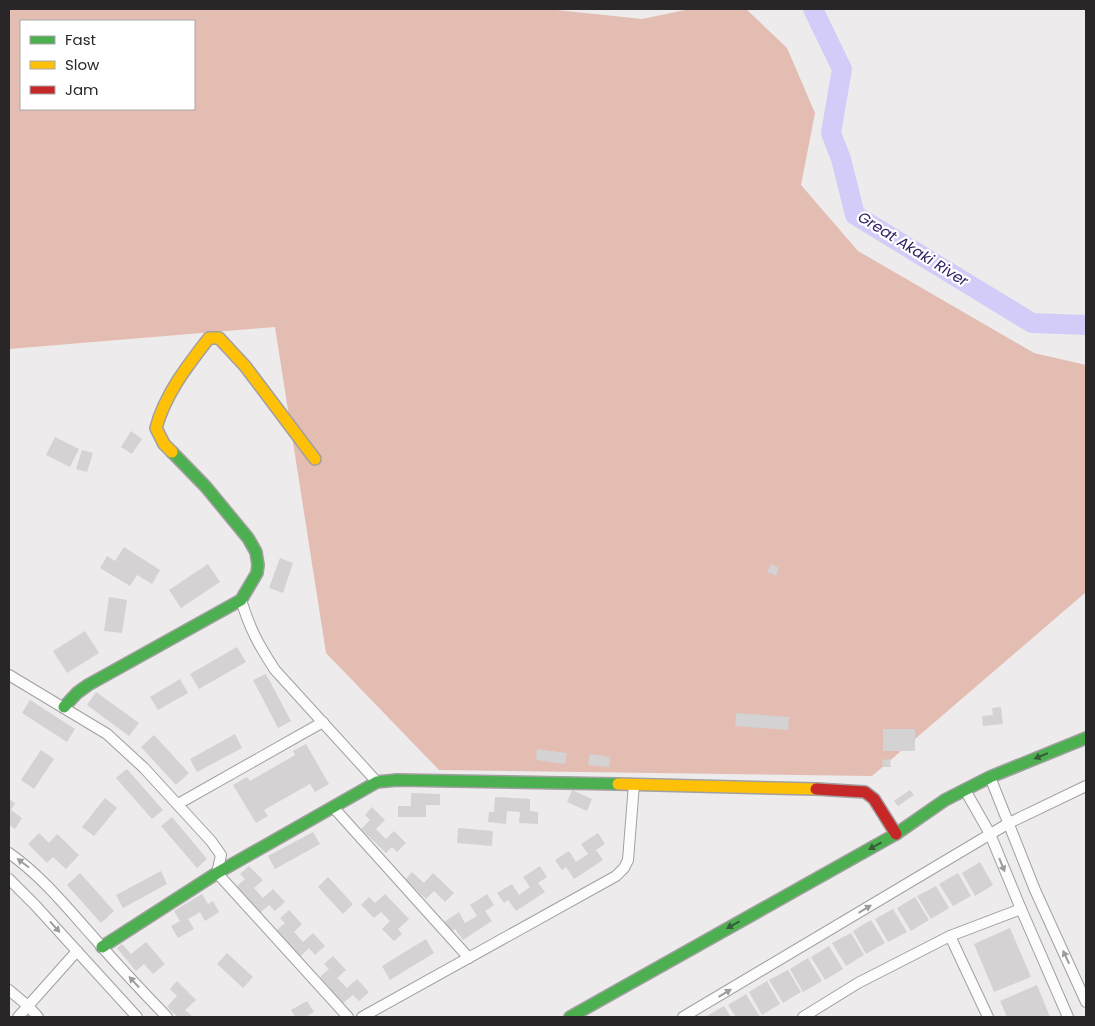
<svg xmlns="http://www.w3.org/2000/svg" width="1095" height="1026" viewBox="0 0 1095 1026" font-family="Poppins,sans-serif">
<rect width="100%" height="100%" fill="#eeebec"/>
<path fill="#e3bcb2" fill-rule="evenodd" d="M9,9H547L642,19L690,9H746L787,48L815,113L801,185L858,251L1034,353L1086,365V592L872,776L439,770L326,653L275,327L9,349ZM21,21H194V109H21Z"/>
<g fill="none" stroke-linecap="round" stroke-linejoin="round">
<polyline stroke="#d3ccf8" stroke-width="20" points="813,9 842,69 831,133 841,159 855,215 1032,323 1086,325"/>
</g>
<g fill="#d4d2d3">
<polygon points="131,431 142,439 132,454 121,447"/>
<polygon points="55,437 79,449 70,467 46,455"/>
<polygon points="82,450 93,453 87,472 76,469"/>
<polygon points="124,547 160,570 152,584 137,575 130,586 100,568 107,556 115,561"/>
<polygon points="280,558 293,563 283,593 269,588"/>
<polygon points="208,564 220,582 181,608 169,590"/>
<polygon points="771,564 779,568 776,576 767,572"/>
<polygon points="109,597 127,600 122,633 104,631"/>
<polygon points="85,631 99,653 67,673 53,651"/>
<polygon points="237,647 246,662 199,689 190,674"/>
<polygon points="266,674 291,721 278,728 253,680"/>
<polygon points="180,679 188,693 158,710 150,697"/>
<polygon points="96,692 139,723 129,736 87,705"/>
<polygon points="30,700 75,729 67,742 22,713"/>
<polygon points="1001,707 1003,724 983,726 982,716 993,715 992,708"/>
<polygon points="736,713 789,717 788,730 735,726"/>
<rect x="883" y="729" width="32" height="22"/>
<polygon points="235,734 242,748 197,772 190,759"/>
<polygon points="154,735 189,773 176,785 141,747"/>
<polygon points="306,744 329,784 315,792 310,784 264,810 268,816 256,823 233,785 247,777 250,781 295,755 293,751"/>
<polygon points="537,749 567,753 565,764 536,760"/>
<polygon points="41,750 54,759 34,789 21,780"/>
<polygon points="590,754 610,757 609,767 588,765"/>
<polygon points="890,759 891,767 883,767 882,760"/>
<polygon points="127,769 163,810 152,819 116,778"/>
<polygon points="572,790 592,799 587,811 567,802"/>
<polygon points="910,790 914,795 898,806 894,801"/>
<polygon points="411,793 440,794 440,805 426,805 426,817 398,817 398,806 411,806"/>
<polygon points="495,797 530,799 530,811 538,812 538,824 519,823 520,812 507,811 506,824 488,822 489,812 494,812"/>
<polygon points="105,798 117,808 94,836 82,827"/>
<polygon points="9,799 15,803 11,810 22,818 15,829 9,825"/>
<polygon points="372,807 385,820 376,829 386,839 394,831 406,843 397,852 392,847 386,853 361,829 370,820 365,815"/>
<polygon points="172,817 207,859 197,868 161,826"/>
<polygon points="458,828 493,831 492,846 457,843"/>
<polygon points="313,832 320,844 275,869 268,856"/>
<polygon points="39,833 49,843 57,834 79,855 66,869 53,857 47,863 28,844"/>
<polygon points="598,833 605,844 596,850 603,860 574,879 566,867 562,870 555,860 569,851 576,862 588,854 581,844"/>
<polygon points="980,862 993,885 975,896 962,873"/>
<polygon points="249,866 263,880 254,888 263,898 273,889 285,902 275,911 269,905 260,913 236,887 245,879 240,874"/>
<polygon points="540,866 547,877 538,883 545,892 516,911 508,900 504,903 497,893 512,884 519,895 530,887 523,877"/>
<polygon points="161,871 167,884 123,908 116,895"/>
<polygon points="412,872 424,883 433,873 454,893 445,902 434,891 426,899 405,880"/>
<polygon points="80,873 114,911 101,923 67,885"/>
<polygon points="958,873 971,896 953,906 939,884"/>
<polygon points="328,877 353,904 343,914 318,887"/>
<polygon points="936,886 949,908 931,919 917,896"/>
<polygon points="202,894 208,904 213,901 219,912 205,921 200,912 188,919 194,929 178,938 171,926 180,921 174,911"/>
<polygon points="385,894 409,919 398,929 402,934 394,941 382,929 390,921 381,912 374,918 361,905 369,897 375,903"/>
<polygon points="487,894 494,905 485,911 492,921 463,940 455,929 451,932 444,922 459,912 465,923 477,916 470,905"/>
<polygon points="915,897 929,920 911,931 897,908"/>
<polygon points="893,909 907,932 888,942 875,919"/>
<polygon points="289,910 302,924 294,932 303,942 313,933 325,946 315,955 309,948 300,957 276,931 285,923 280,918"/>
<polygon points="871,920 885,943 866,954 853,931"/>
<polygon points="1010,928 1031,977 994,992 974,944"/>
<polygon points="851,933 864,955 846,966 832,943"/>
<polygon points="426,939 434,953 390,980 382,966"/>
<polygon points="146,942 165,964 153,974 144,964 136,971 117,948 122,944 131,954"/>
<polygon points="829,946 843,969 825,980 811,957"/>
<polygon points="227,953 253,977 243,988 217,964"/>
<polygon points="333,956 346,970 337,978 347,988 357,979 369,992 359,1001 353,995 343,1003 320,977 329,969 324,964"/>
<polygon points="808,958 822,981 803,992 790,969"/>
<polygon points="788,970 801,992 783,1003 769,980"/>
<polygon points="177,981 196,1000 185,1010 193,1017 178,1017 167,1007 177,996 170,989"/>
<polygon points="767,981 780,1004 762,1015 749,992"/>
<polygon points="1037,985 1050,1017 1007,1017 1000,1001"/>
<polygon points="746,994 760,1017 736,1017 728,1005"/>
<polygon points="307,1001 314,1012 305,1017 295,1017 291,1010"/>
<polygon points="724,1006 731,1017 705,1017"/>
</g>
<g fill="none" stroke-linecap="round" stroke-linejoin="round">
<defs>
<g id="street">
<path d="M241,600C250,629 258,644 275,670L377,782"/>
<polyline points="9,675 107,734 144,768 211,841 221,855 217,873 348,1017"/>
<polyline points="990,777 1035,890 1086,1002"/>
<polyline points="965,790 990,834 1021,909 1068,1017"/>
<polyline points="178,804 323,722"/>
<polyline points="333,807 469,958"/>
<path d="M9,853C43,877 68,909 96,940C119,967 143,992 167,1017"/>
<polyline points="9,879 35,905 137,1017"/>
<polyline points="950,936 988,1017"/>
<polyline points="9,990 28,1006 77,951"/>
<polyline points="18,1017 28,1006 38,1017"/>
<polyline points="362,1017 616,876 624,868 628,860 634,784"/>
<polyline points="683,1017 1009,823 1086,786"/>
<polyline points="803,1017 858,983 950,936 1021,909"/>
</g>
<g id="fast">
<polyline points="64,707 77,693 88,685 241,600 257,573 258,565 256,552 248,538 206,487 172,452"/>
<polyline points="102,947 217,873 377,782 397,780 618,784"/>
<polyline points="570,1017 896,834 945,800 990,777 1086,738"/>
</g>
<g id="slow">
<path d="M172,452L164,444L156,428C165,394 188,365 209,338H219L245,366L315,459"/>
<polyline points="618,784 816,789"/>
</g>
<polyline id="jam" points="816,789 865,792 874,799 896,834"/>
</defs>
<use href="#street" stroke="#a29fa0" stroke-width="12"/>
<use href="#fast" stroke="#a29fa0" stroke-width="14"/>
<use href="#slow" stroke="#a29fa0" stroke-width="14"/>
<use href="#jam" stroke="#a29fa0" stroke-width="14"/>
<use href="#street" stroke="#fcfcfc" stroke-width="10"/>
<use href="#fast" stroke="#4caf50" stroke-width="11"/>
<use href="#slow" stroke="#ffc107" stroke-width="11"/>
<use href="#jam" stroke="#c62828" stroke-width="11"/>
</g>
<defs><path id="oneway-solid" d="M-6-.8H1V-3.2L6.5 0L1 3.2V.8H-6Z" transform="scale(1.25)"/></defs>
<g fill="#365d37">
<use href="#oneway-solid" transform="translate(1041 756) rotate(158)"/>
<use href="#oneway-solid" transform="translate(875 846) rotate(151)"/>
<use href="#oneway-solid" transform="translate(733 925) rotate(151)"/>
</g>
<g fill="#9d9c9c">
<use href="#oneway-solid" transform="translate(23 863) rotate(-143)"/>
<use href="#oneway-solid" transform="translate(1002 865) rotate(68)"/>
<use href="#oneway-solid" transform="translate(865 909) rotate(-31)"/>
<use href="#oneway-solid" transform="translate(55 927) rotate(48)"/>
<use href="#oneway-solid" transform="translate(1066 957) rotate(-115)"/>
<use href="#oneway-solid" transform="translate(134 982) rotate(-133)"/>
<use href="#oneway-solid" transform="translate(725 993) rotate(-31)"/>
</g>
<g text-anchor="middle" stroke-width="4.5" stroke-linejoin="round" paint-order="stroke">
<g font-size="15" font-style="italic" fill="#321c63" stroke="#fff">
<text transform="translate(913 249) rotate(32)" y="5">Great Akaki River</text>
</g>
</g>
<rect width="1095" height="1026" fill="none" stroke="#282627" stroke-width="20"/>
<rect x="20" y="20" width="175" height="90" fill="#ffffff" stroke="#a9a8a9"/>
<rect x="30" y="36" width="25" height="8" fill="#4caf50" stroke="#a9a8a9"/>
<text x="65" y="45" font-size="15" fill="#282627">Fast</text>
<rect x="30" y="61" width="25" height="8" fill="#ffc107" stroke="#a9a8a9"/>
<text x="65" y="70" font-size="15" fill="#282627">Slow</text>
<rect x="30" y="86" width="25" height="8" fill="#c62828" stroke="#a9a8a9"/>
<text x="65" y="95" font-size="15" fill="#282627">Jam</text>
</svg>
